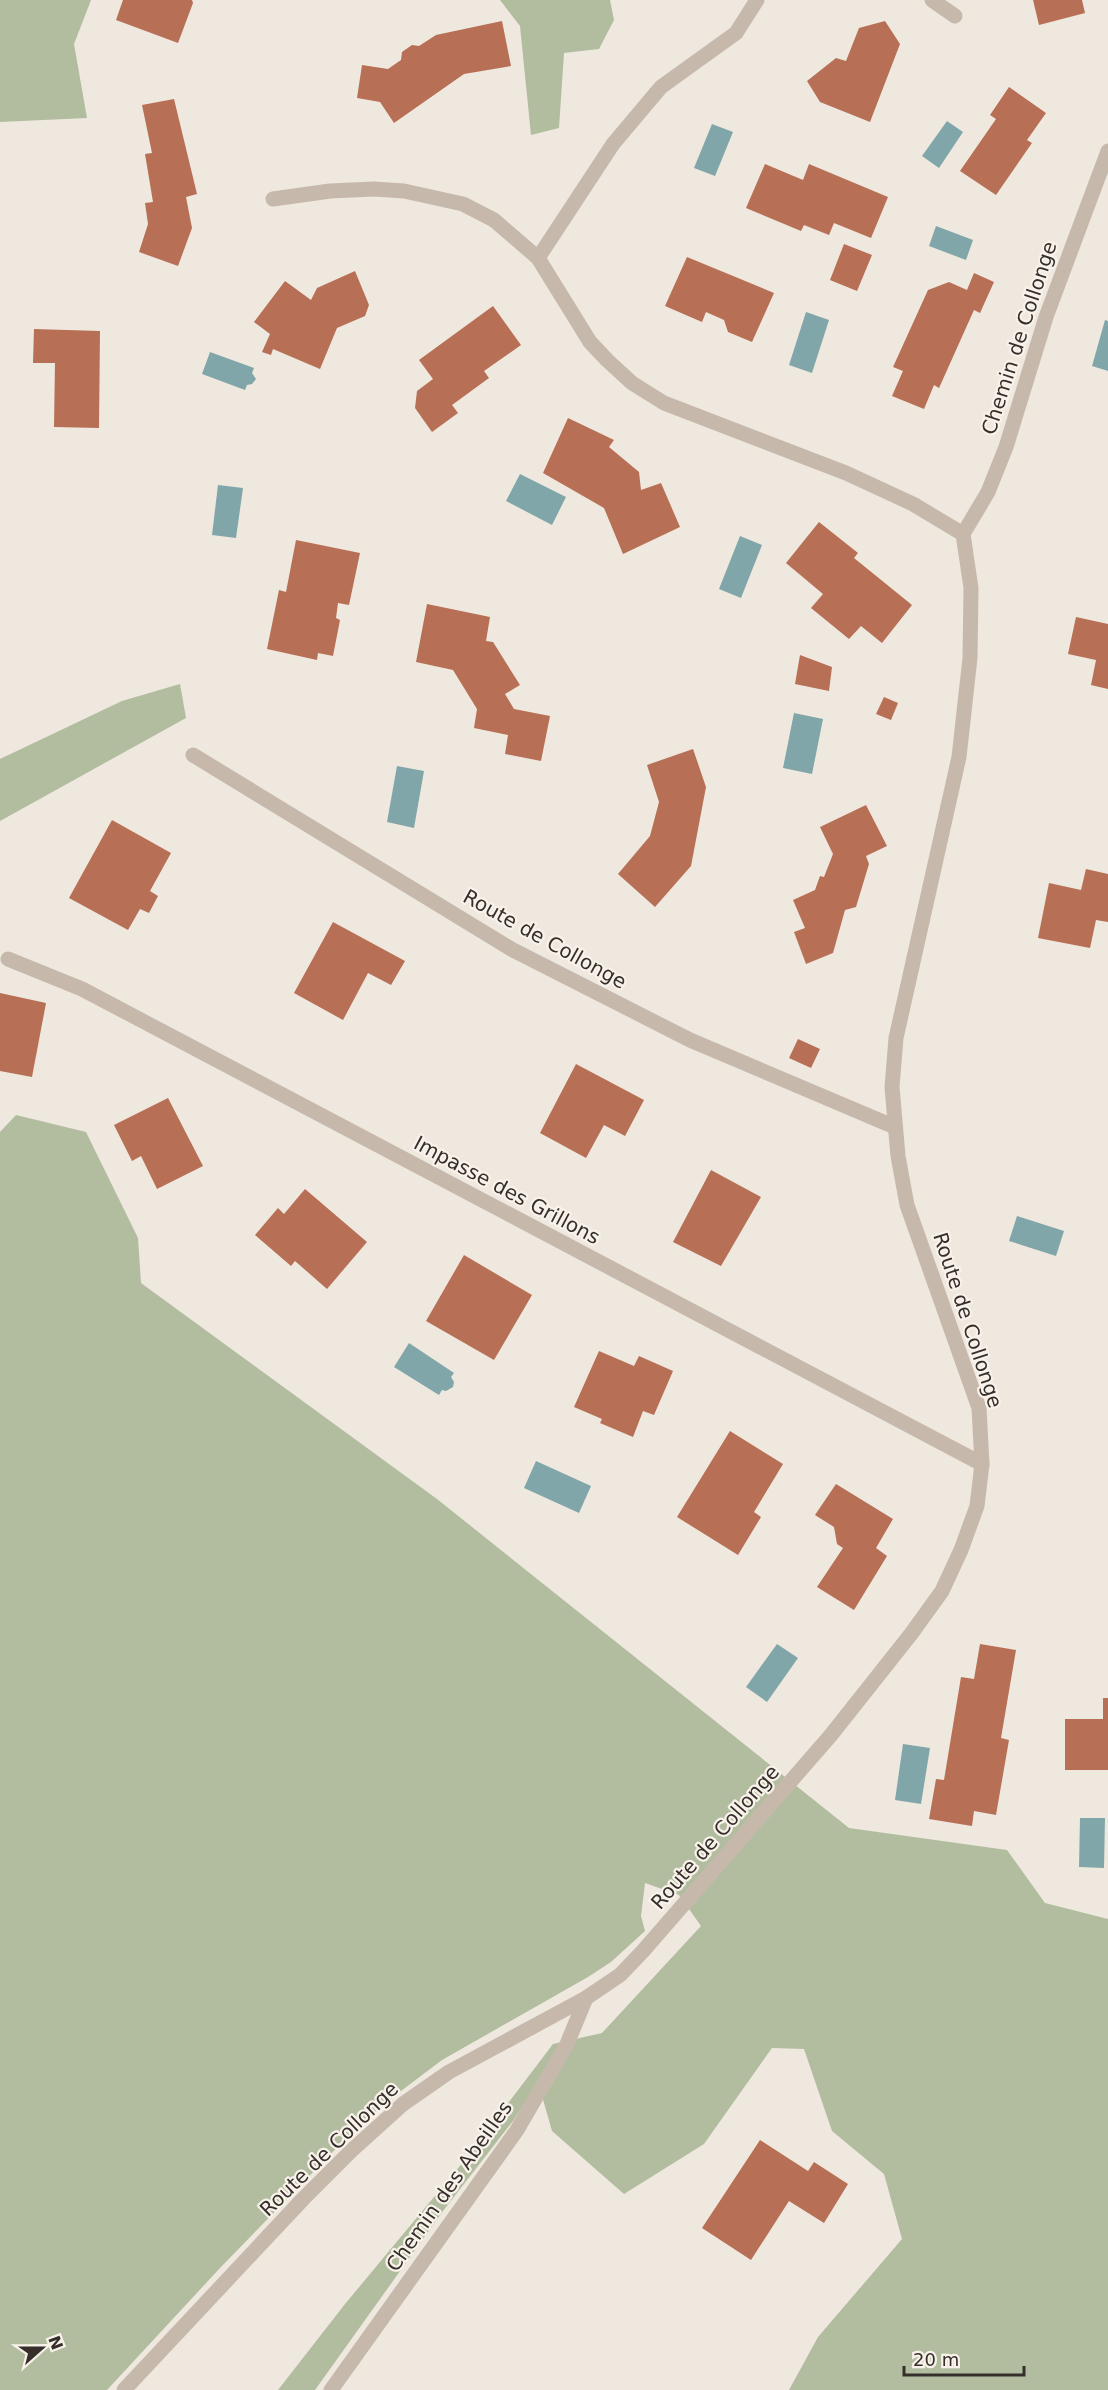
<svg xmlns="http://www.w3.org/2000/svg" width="1108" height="2390" viewBox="0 0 1108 2390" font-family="'DejaVu Sans',sans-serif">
<rect width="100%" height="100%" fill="#efe8de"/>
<g fill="#b2bda0">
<polygon points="0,0 91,0 74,44 87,118 0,122"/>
<polygon points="500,0 610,0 614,20 599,49 564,53 559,128 531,135 520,26"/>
<polygon points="180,684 186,718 0,821 0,759 122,701"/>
<polygon points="16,1115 86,1132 138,1238 141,1283 437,1499 849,1828 1007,1850 1045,1903 1108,1919 1108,2390 789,2390 818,2337 902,2239 884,2174 832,2131 804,2049 772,2048 704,2144 624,2194 552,2131 538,2082 513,2121 443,2211 315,2390 278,2390 345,2304 464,2161 553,2044 602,2033 701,1926 679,1895 645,1883 641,1916 645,1931 611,1962 588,1977 442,2060 401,2091 355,2129 220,2268 107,2390 0,2390 0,1132"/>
</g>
<g fill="#81a6a9">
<polygon points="947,121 963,132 939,168 922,156"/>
<polygon points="712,124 733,132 715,176 694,168"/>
<polygon points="936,226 973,240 966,260 929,246"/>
<polygon points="806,312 829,320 812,373 789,365"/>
<polygon points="1105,320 1108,321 1108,371 1092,366"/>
<polygon points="210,352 254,368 252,373 256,379 252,384 247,385 245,390 202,374"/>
<polygon points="520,474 566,497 552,525 506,501"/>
<polygon points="218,485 243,488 236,538 212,535"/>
<polygon points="740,536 762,545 741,598 719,589"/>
<polygon points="794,713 823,719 812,774 783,768"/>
<polygon points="397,766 424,771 414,828 387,822"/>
<polygon points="1017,1216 1064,1231 1056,1256 1009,1241"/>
<polygon points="409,1343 454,1373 451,1377 454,1382 453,1387 446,1391 442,1390 439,1395 394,1367"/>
<polygon points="536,1461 591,1486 579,1513 524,1488"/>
<polygon points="777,1644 798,1658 767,1702 746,1687"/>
<polygon points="903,1744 930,1748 921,1804 895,1800"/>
<polygon points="1080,1818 1105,1818 1104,1868 1079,1867"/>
</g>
<g fill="#b76f55">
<polygon points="123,0 192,0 193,3 178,43 116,20"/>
<polygon points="1033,0 1082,0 1085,13 1039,25"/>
<polygon points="502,21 511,66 464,74 394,123 380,102 357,98 362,65 388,69 401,60 402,52 412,45 419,46 436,35"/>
<polygon points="885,21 900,44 870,122 820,102 807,81 836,58 846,61 859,28"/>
<polygon points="1009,87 1046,113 1027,140 1032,143 996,195 960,171 996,119 990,115"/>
<polygon points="174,99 197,194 186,197 192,228 178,266 139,252 148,224 145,203 153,202 145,154 152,153 142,105"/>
<polygon points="765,164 803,180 809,164 888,197 871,238 834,223 829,235 804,225 801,231 746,208"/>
<polygon points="844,244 872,255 857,291 830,280"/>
<polygon points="687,257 774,293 752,342 728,332 724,320 706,312 702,322 665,306"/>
<polygon points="355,271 369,305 365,316 337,328 320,369 273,349 271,355 262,352 270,334 254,322 285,281 311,300 317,288"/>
<polygon points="974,273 994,282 980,313 974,310 939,388 934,385 924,409 892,396 903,371 893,367 928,290 949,282 967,290"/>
<polygon points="493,306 521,345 484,371 489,378 452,405 458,413 432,432 415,408 417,391 433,379 419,360"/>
<polygon points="34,329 100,331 99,428 54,427 55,363 33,363"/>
<polygon points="568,418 614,440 609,447 639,472 641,490 661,483 680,527 623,554 604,508 543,473"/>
<polygon points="819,522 858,553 854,558 912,605 882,643 861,626 849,639 811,608 823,594 786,563"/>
<polygon points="296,540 360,553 349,605 338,603 336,618 340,620 333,656 318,653 317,660 267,649 279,590 286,592"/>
<polygon points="427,604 490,617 486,641 493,642 520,685 505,694 514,709 550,716 541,761 505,754 508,735 474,728 477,709 453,670 416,662"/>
<polygon points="1076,617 1108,624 1108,689 1091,685 1096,660 1068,654"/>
<polygon points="800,655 832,667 829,691 795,684"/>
<polygon points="884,697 898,703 891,720 876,714"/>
<polygon points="693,749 706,787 691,866 655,907 618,874 650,836 659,802 647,765"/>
<polygon points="866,805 887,846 866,856 869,864 856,907 845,910 833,953 806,964 794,932 805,928 793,900 815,890 820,876 824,877 833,854 820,827"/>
<polygon points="112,820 171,853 150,891 158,896 149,913 140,909 128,930 69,898"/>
<polygon points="1086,869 1108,874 1108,922 1096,920 1090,948 1038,938 1049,883 1081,890"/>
<polygon points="333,922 405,961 391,985 368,973 343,1020 294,993"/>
<polygon points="0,993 46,1003 32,1077 0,1071"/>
<polygon points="798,1039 820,1049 811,1068 789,1058"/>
<polygon points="576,1064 644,1100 625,1136 604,1125 586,1158 540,1133"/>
<polygon points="168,1098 203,1166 157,1189 141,1156 132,1161 114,1125"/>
<polygon points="711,1170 761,1197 721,1266 673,1242"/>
<polygon points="305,1189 367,1242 327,1289 295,1261 291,1266 255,1235 278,1208 284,1214"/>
<polygon points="464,1255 532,1295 494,1360 426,1321"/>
<polygon points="599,1351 634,1366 639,1356 673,1371 654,1415 643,1411 633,1437 600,1423 602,1419 574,1407"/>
<polygon points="730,1431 783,1464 754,1512 761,1517 738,1555 677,1517"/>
<polygon points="836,1484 893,1519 876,1548 887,1556 854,1610 817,1587 843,1548 837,1544 834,1527 815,1515"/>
<polygon points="980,1644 1016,1650 1001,1738 1009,1740 996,1815 974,1811 972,1826 929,1819 936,1779 944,1780 961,1677 974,1679"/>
<polygon points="1103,1698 1108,1698 1108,1770 1065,1770 1065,1719 1103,1719"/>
<polygon points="760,2140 808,2171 814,2162 848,2184 824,2223 789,2201 751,2260 702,2228"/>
</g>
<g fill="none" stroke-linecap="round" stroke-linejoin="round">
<g stroke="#c6b9ac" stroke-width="15">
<polyline points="932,0 955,16"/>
<polyline points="273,199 330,191 374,189 404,191 463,204 494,220 538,258 590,342 607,360 632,383 664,403 846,473 913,504 963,534"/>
<polyline points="538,258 613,144 661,87 736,33 757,0"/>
<polyline points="963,534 988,492 1006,447 1046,317 1108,151"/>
<polyline points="193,755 513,950 690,1040 895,1127"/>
<polyline points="8,959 82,989 982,1464"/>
<polyline points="124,2390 303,2199 351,2151 403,2104 449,2072 586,1998 620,1975 643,1951 831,1735 911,1634 942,1591 961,1550 977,1506 982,1464 979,1408 907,1205 898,1156 892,1087 896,1038 959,757 970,658 971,588 963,534"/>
<polyline points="331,2390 517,2130 567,2044 586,1998"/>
</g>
</g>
<g text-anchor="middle" stroke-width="4.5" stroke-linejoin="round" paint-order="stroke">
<g font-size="20" fill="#352e2a" stroke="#f8f2ea">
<text transform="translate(1019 338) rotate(-72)" y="7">Chemin de Collonge</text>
<text transform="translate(545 939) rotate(29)" y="7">Route de Collonge</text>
<text transform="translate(507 1190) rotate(28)" y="7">Impasse des Grillons</text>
<text transform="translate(968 1320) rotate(72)" y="7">Route de Collonge</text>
<text transform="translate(715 1837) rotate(-49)" y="7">Route de Collonge</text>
<text transform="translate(329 2149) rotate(-44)" y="7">Route de Collonge</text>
<text transform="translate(449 2186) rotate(-55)" y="7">Chemin des Abeilles</text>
</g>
</g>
<g transform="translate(42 2348) rotate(69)" stroke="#f8f2ea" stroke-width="4.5" paint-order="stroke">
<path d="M0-4.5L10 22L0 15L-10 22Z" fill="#352e2a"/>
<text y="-9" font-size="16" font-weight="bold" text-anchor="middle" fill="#352e2a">N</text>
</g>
<path d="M904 2366v9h120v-9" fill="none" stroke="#352e2a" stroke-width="3"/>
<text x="913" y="2366" font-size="18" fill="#352e2a" stroke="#f8f2ea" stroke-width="4.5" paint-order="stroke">20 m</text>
</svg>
